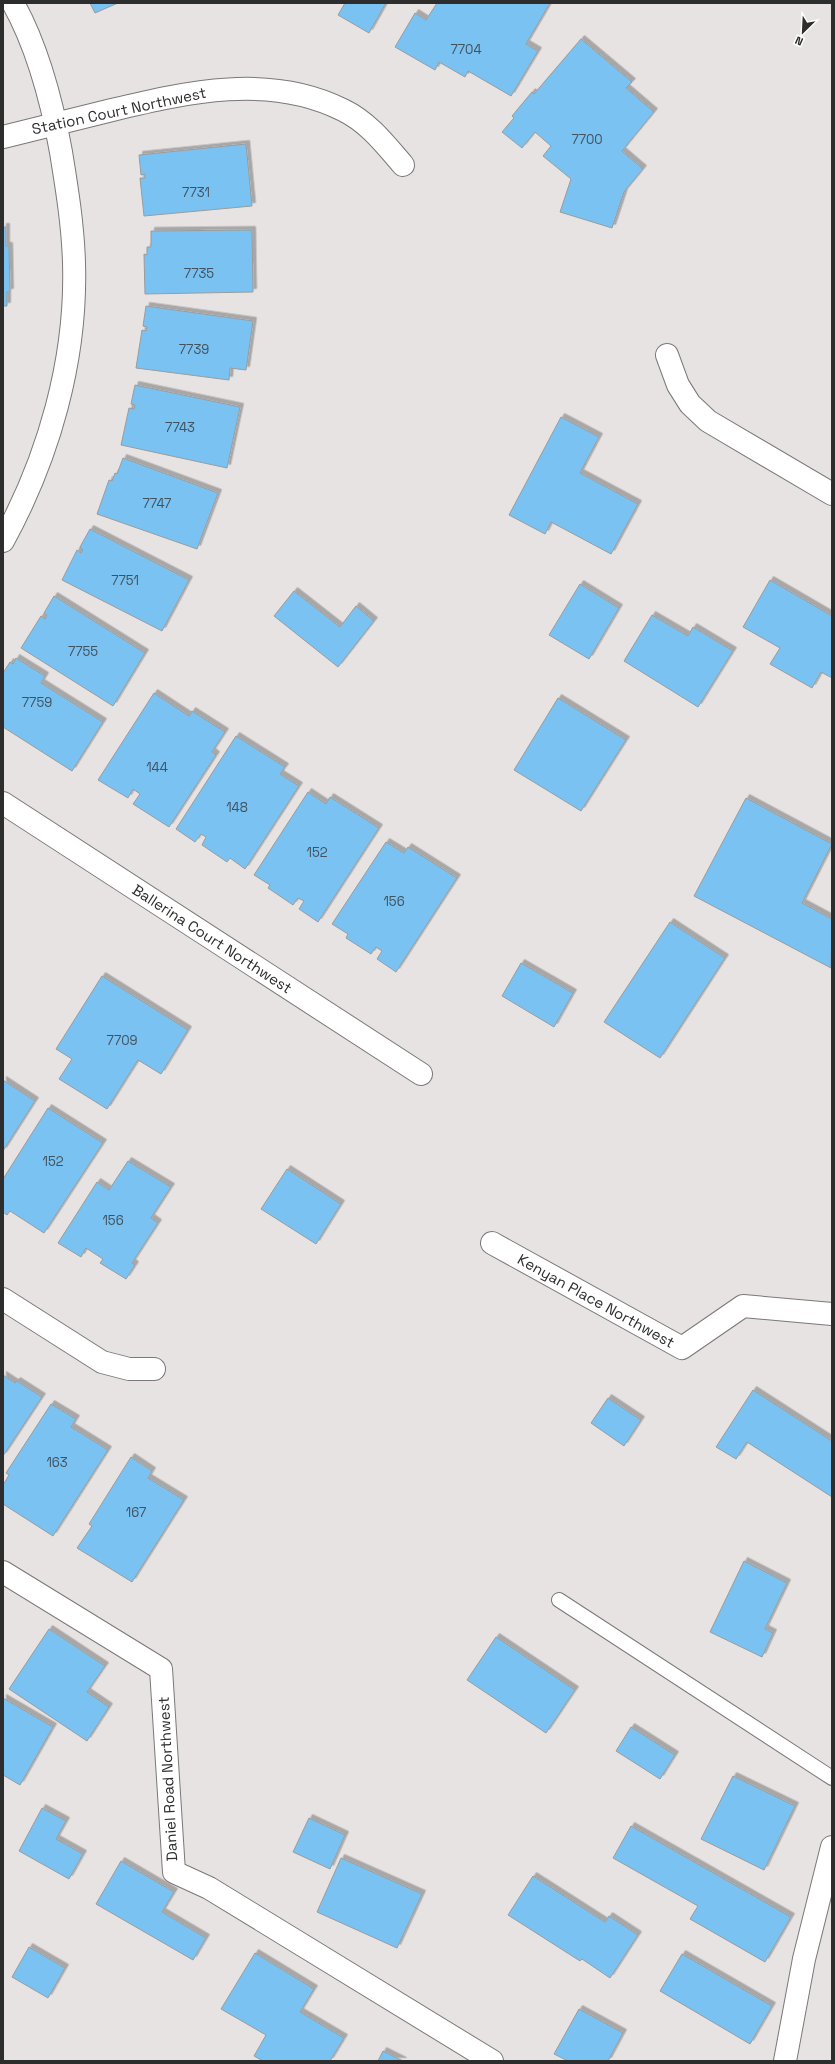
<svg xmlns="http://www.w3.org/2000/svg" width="835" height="2064" viewBox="0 0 835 2064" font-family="'Space Grotesk',sans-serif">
<defs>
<filter id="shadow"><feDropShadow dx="3.5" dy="-3.5" stdDeviation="0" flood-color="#0004"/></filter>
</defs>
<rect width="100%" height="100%" fill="#e7e3e2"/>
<g fill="#79c2f2" stroke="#999c9e" filter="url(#shadow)">
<polygon points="90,3 118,3 95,13"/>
<polygon points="345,3 386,3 369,33 338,15"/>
<polygon points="437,3 550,3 526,44 538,51 511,96 468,71 465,77 439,62 435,70 395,47 415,13 426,20"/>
<polygon points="581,39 632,82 626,88 654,112 622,151 643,169 624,192 612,228 560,212 571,179 543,156 551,146 535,132 522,148 502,132 514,118 512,116 532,92 534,94"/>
<polygon points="246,144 252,206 144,216 140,178 145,178 145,174 141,175 139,155"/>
<polygon points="3,227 6,227 6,246 9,246 10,292 7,292 7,306 3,306"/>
<polygon points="252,230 253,292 145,294 144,254 147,255 147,247 151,247 151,231"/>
<polygon points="146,306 253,321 246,370 230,368 229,380 136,368 142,330 146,331 147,327 143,326"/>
<polygon points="135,385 240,407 227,468 121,445 129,408 134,409 135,405 131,404"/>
<polygon points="561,417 599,437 580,473 638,504 611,554 551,522 545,534 509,515"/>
<polygon points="123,458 218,493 197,549 97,514 109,480 112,481 115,473 117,474"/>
<polygon points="90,529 189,580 162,631 62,580 77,550 81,553 83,550 80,547"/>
<polygon points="770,580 832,616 832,678 821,672 812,688 770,664 780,648 743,627"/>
<polygon points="580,584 619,608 589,659 549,635"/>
<polygon points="294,591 340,627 356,606 374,621 338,667 274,616"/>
<polygon points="54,596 145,653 113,706 21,648 41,616 45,619 47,615 44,613"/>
<polygon points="652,615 688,636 693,627 733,651 698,707 624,661"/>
<polygon points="16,658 45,676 41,683 103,722 72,771 3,727 3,673 10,662 13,664"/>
<polygon points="154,693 189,716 192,711 225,732 212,752 216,755 169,827 133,804 140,794 133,789 128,798 98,780"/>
<polygon points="558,698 626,740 581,811 514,770"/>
<polygon points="236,736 285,767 280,774 299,786 245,869 230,858 227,862 202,845 206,837 201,834 195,842 176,829"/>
<polygon points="308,792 326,804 330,797 379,828 318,922 299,909 304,901 298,898 293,905 268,888 270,885 254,875"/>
<polygon points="746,798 832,844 802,903 832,919 831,968 694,896"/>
<polygon points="386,842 404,853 408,847 457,878 396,972 377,959 382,951 376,947 371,954 346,938 348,934 332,924"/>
<polygon points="670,922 725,958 660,1058 604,1022"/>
<polygon points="521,963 573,993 554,1027 502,996"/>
<polygon points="102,976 188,1030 161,1074 138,1060 107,1109 59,1079 72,1059 56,1049"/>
<polygon points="3,1080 35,1101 3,1151"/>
<polygon points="48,1108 103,1143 44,1233 10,1211 7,1215 3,1212 3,1179"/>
<polygon points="128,1161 171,1187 151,1218 158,1223 132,1263 135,1265 126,1279 100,1263 103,1259 86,1248 81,1257 58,1243 97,1182 109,1190"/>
<polygon points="287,1169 341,1204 316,1244 261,1209"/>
<polygon points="3,1375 15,1383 17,1381 42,1397 3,1456"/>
<polygon points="753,1390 832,1441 832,1497 747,1442 736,1459 716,1447"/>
<polygon points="608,1398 641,1420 624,1446 591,1423"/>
<polygon points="51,1404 76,1419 71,1427 108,1450 53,1536 3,1504 3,1485 9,1475 6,1473"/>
<polygon points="131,1457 152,1471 148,1478 184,1500 132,1582 77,1548 92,1526 89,1524"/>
<polygon points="744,1561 787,1583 765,1629 773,1633 762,1657 710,1632"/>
<polygon points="49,1629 105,1666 87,1692 109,1707 87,1741 9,1689"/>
<polygon points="496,1637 575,1690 546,1733 467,1680"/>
<polygon points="3,1698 53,1727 20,1785 3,1775"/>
<polygon points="631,1727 675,1755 660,1779 616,1751"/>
<polygon points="733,1776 795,1806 764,1870 701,1839"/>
<polygon points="42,1808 66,1821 56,1839 83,1854 69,1879 19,1851"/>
<polygon points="309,1818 345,1835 330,1869 293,1852"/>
<polygon points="631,1826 791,1917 765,1962 690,1919 698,1906 613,1858"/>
<polygon points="341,1858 422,1894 397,1948 317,1912"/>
<polygon points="121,1861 174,1892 162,1912 206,1938 193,1960 96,1904"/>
<polygon points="533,1876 605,1922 609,1916 638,1935 610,1978 582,1959 580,1961 508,1915"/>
<polygon points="29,1947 65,1968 48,1998 12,1977"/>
<polygon points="255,1953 314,1989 300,2012 344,2038 330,2061 263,2061 254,2056 266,2035 221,2009"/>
<polygon points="682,1954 772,2006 750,2044 660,1991"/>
<polygon points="579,2009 623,2033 608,2061 568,2061 554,2054"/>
<polygon points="383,2051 403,2061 378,2061"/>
</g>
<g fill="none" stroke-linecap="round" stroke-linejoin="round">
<defs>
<polyline id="lane" points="559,1600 832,1778"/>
<g id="street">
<path d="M3,137C39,128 76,119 112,110C187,92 270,73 343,110C368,122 385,144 403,165"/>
<polyline points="667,355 678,385 690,404 708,421 832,494"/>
<path d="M3,541C49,457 77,359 74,263C73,226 67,189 61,152C52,102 38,48 13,3"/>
<polyline points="3,803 421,1074"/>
<polyline points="492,1243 682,1348 743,1306 832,1314"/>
<polyline points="3,1299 102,1362 129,1369 154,1369"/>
<polyline points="3,1572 161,1669 174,1872 209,1888 492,2061"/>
<polyline points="785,2061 804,1959 832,1847"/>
</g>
</defs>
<use href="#lane" stroke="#7b7877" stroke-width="16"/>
<use href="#street" stroke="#7b7877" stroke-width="24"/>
<use href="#lane" stroke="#fff" stroke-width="14"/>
<use href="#street" stroke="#fff" stroke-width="22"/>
</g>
<g text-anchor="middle" stroke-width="3.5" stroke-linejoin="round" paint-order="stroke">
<g font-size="13" fill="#41525e">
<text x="466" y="54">7704</text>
<text x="587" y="144">7700</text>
<text x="196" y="197">7731</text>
<text x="199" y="278">7735</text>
<text x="194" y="354">7739</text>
<text x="180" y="432">7743</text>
<text x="157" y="508">7747</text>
<text x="125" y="585">7751</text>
<text x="83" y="656">7755</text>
<text x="37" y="707">7759</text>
<text x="157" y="772">144</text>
<text x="237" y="812">148</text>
<text x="317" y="857">152</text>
<text x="394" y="906">156</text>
<text x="122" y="1045">7709</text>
<text x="53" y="1166">152</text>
<text x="113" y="1225">156</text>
<text x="57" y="1467">163</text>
<text x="136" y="1517">167</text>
</g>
<g font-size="15" fill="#2e2d2d" stroke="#fff">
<text transform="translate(119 111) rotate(-12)" y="5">Station Court Northwest</text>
<text transform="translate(212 939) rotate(33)" y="5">Ballerina Court Northwest</text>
<text transform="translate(596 1301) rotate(29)" y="5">Kenyan Place Northwest</text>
<text transform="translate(168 1779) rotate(-93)" y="5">Daniel Road Northwest</text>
</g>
</g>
<rect width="835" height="2064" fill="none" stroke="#2e2d2d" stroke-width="8"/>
<g transform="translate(803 32) rotate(204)" stroke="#ffffff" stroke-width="3" paint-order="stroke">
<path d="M0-3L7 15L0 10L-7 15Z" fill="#2e2d2d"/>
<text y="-6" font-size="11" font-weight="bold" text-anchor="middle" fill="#2e2d2d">N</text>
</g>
</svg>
